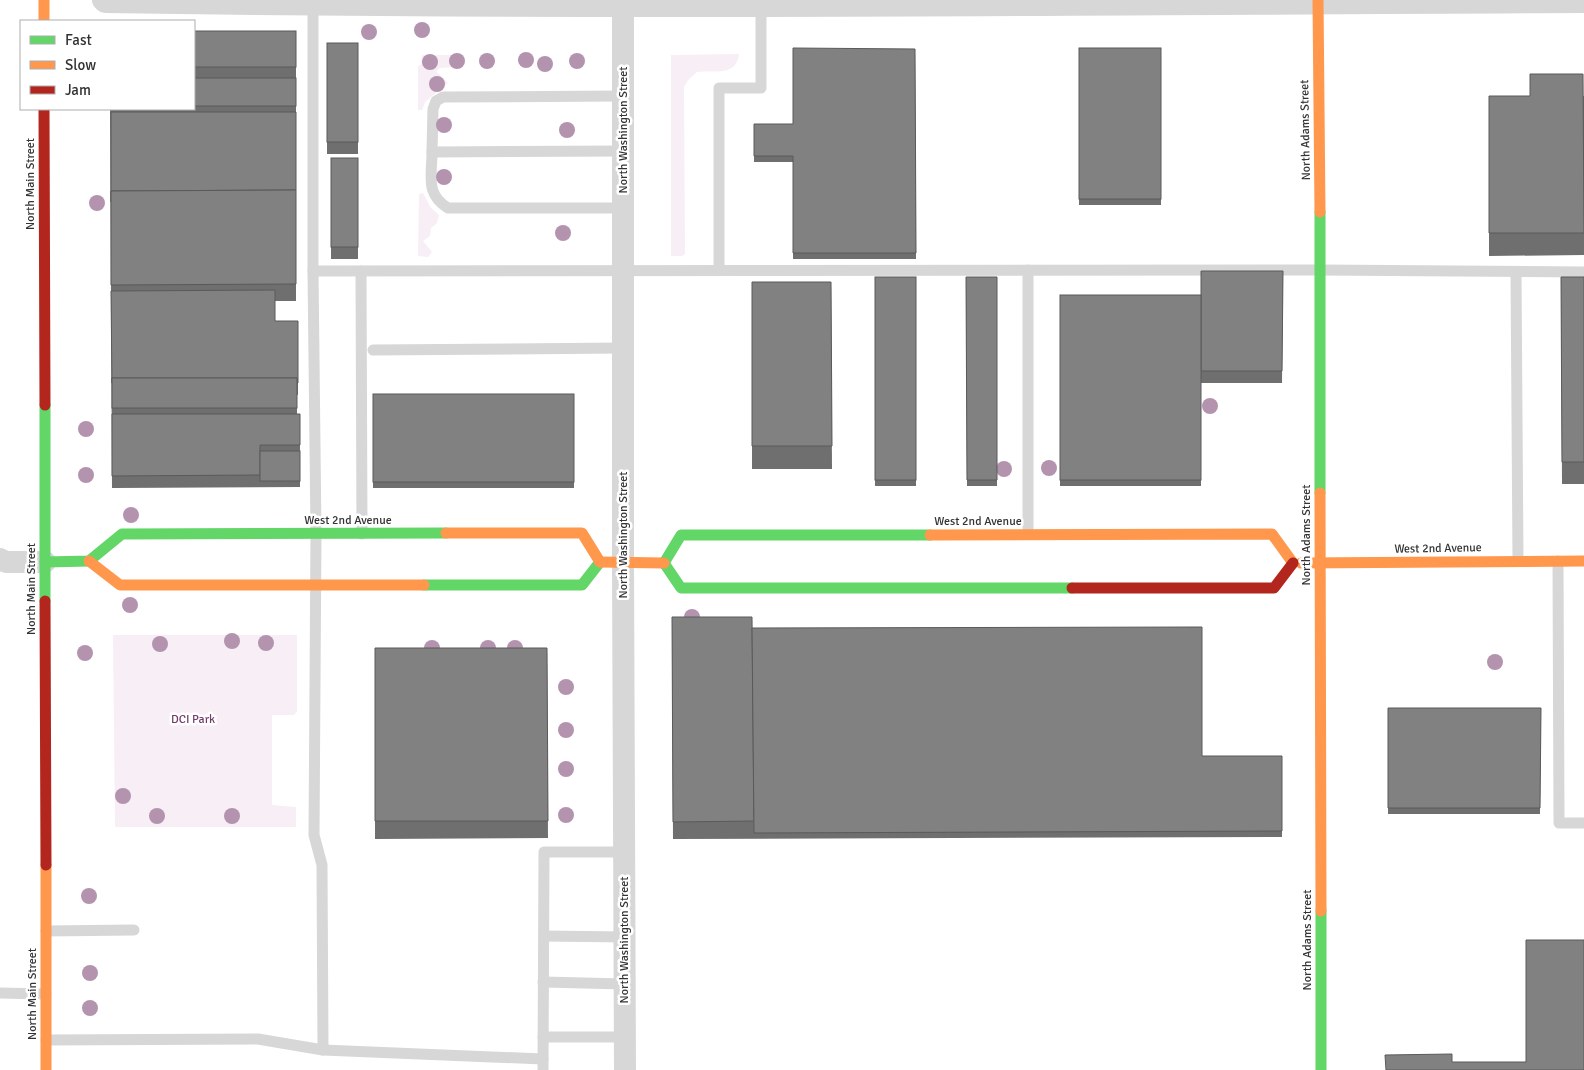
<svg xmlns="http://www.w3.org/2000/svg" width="1584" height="1070" viewBox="0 0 1584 1070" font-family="Signika,sans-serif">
<rect width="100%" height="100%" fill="#fff"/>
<g fill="#f7eef6">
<path d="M739,54C736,77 715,70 697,72L688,80L684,87L685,254L682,256H671V55Z"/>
<polygon points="422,55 463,55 463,61 456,67 440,68 436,71 448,83 425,102 422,110 418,110 418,66 421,65"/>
<polygon points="423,193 431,208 439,215 437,223 431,228 430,236 423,241 432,252 428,257 418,256 419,194"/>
<polygon points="113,635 297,635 297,711 294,715 272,715 272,805 296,807 296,827 115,827"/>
</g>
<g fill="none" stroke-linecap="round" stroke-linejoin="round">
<g stroke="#d7d7d7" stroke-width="11">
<polyline points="313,2 313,271 316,533 314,835 322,865 323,1050"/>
<path d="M623,151L432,152C432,176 425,194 448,208H623"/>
<polyline points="432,152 433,109 436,101 443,97 623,96"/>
<polyline points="719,270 719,88 761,88 761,5"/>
<polyline points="313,271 1320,270 1584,272"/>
<polyline points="361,271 362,534"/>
<polyline points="1516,272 1518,561"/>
<polyline points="373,350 623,348"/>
<polyline points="1028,534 1028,270"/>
<polyline points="1558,561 1559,823 1584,823"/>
<polyline points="46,931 134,930"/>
<polyline points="544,936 625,937"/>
<polyline points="543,982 625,984"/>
<polyline points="0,993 46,994"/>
<polyline points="543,1037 625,1037"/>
<polyline points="46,1040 258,1039 323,1050 543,1059"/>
<polyline points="543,1070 544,852 624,852"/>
</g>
<g stroke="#d7d7d7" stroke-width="22">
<path d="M103,0L105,2C598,10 1091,4 1584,2"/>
<polyline points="623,0 623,563 625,1070"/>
<polyline points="0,559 6,562 45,562"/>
</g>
<g stroke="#63d668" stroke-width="11">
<polyline points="1320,212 1320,493"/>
<polyline points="45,405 45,601"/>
<polyline points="45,562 89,561 122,534 446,533"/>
<polyline points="664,563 681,535 930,535"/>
<polyline points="664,563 681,588 1072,588"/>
<polyline points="424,585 582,585 600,562"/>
<polyline points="1321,911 1321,1070"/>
</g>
<g stroke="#ff974d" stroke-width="11">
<polyline points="44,0 44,21"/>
<polyline points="1318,0 1320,212"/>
<polyline points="1320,493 1321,911"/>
<polyline points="446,533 582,533 600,562"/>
<polyline points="930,535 1272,534 1293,563"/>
<polyline points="89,561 120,585 424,585"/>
<polyline points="600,562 664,563"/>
<polyline points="1301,563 1584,561"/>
<polyline points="46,865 46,1070"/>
</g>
<g stroke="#b3261e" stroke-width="11">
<polyline points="44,109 45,405"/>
<polyline points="1072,588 1274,588 1293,563"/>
<polyline points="45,601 46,865"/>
</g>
</g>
<g fill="#b393ae">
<circle cx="422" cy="30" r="8"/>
<circle cx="369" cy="32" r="8"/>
<circle cx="526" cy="60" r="8"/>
<circle cx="457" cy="61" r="8"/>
<circle cx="487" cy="61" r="8"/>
<circle cx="577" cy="61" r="8"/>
<circle cx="430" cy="62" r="8"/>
<circle cx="545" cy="64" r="8"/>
<circle cx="437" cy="84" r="8"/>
<circle cx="444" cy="125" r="8"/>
<circle cx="567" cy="130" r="8"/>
<circle cx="444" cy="177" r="8"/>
<circle cx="97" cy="203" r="8"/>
<circle cx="563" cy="233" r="8"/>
<circle cx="1210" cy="406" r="8"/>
<circle cx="86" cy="429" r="8"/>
<circle cx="1049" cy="468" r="8"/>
<circle cx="1004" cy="469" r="8"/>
<circle cx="86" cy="475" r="8"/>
<circle cx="131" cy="515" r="8"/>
<circle cx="130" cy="605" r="8"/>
<circle cx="692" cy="617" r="8"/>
<circle cx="232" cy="641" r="8"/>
<circle cx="266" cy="643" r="8"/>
<circle cx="160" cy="644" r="8"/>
<circle cx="432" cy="648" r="8"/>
<circle cx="488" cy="648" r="8"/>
<circle cx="515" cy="648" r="8"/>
<circle cx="85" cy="653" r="8"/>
<circle cx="1495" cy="662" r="8"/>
<circle cx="566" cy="687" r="8"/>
<circle cx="566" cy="730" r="8"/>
<circle cx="566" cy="769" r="8"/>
<circle cx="123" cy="796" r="8"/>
<circle cx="566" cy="815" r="8"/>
<circle cx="157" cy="816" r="8"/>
<circle cx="232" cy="816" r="8"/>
<circle cx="89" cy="896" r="8"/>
<circle cx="90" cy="973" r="8"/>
<circle cx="90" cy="1008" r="8"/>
</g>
<g fill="#6f6f6f">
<polygon points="194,31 296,67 296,301 275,301 275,321 298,321 298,395 297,395 297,414 300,414 300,487 112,488 110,109 194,109"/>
<rect x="327" y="43" width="31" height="111"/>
<rect x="1079" y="48" width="82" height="157"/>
<polygon points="915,49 916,259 793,259 793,162 754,162 754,124 793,124"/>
<polygon points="1489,96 1584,96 1584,255 1489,256"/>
<rect x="331" y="158" width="27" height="101"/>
<polygon points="1283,271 1282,383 1201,383 1201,301 1201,486 1060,486 1060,295 1201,295"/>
<rect x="875" y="277" width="41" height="209"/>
<polygon points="966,277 997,277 997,486 967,486"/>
<polygon points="1561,277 1584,277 1584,484 1562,484"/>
<polygon points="752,282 831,282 832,469 752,469"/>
<rect x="373" y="394" width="201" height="94"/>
<polygon points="672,617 752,628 1202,756 1282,756 1282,837 673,839"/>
<polygon points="375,648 547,648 548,838 375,839"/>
<polygon points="1388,708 1541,708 1540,814 1388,814"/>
</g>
<g fill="#818181" stroke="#5a5a5a">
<rect x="194" y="31" width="102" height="36"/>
<rect x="327" y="43" width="31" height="99"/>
<polygon points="793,48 915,49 916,253 793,253 793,156 754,156 754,124 793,124"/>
<rect x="1079" y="48" width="82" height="151"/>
<polygon points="1530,74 1583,74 1584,233 1489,233 1489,96 1530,96"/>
<rect x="194" y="78" width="102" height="28"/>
<polygon points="111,112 296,112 296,190 111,191 111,202"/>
<rect x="331" y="158" width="27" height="89"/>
<polygon points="296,190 296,284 111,285 111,191"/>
<polygon points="1201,271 1283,271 1282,371 1201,371"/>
<rect x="875" y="277" width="41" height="203"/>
<polygon points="966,277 997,277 997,480 967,480"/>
<polygon points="1561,277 1584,277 1584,462 1562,462"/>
<polygon points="752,282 831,282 832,446 752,446"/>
<polygon points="275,290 275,321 298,321 298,383 297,383 297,378 112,378 112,383 111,291"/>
<rect x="1060" y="295" width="141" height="185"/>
<rect x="112" y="378" width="185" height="30"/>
<rect x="373" y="394" width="201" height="88"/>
<polygon points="112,414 300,414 300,445 260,445 260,475 112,476"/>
<rect x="260" y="451" width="40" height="30"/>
<polygon points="672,617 752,617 754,821 673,822"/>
<polygon points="1202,627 1202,756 1282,756 1282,831 754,833 752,628"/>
<polygon points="375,648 547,648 548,821 375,821"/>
<polygon points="1388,708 1541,708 1540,808 1388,808"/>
<polygon points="1526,940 1584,940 1584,1070 1386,1070 1385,1055 1452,1054 1452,1062 1526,1062"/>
</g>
<g text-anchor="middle" stroke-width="5" stroke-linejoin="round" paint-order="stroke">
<g font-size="12" fill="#333" stroke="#fff">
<text transform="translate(623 130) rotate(-90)" y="4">North Washington Street</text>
<text transform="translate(1305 130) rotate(-91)" y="4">North Adams Street</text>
<text transform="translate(30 184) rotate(-90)" y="4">North Main Street</text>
<text x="348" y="524">West 2nd Avenue</text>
<text x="978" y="525">West 2nd Avenue</text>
<text transform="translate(623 535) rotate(-90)" y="4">North Washington Street</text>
<text transform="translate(1306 535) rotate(-90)" y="4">North Adams Street</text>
<text transform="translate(1438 548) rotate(-1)" y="4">West 2nd Avenue</text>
<text transform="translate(31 589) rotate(-90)" y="4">North Main Street</text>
<text transform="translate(624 940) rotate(-90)" y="4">North Washington Street</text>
<text transform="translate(1307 940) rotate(-90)" y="4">North Adams Street</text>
<text transform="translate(32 994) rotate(-90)" y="4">North Main Street</text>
</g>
<g font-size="12" fill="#743b6b" stroke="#fff">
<text x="193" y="723">DCI Park</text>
</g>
</g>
<rect x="20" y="20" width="175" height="90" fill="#ffffff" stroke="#adadad"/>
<rect x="30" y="36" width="25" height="8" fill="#63d668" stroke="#adadad"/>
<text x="65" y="45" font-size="15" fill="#333333">Fast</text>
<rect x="30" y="61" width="25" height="8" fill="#ff974d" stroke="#adadad"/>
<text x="65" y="70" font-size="15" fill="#333333">Slow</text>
<rect x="30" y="86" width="25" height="8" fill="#b3261e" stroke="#adadad"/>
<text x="65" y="95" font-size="15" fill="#333333">Jam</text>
</svg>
